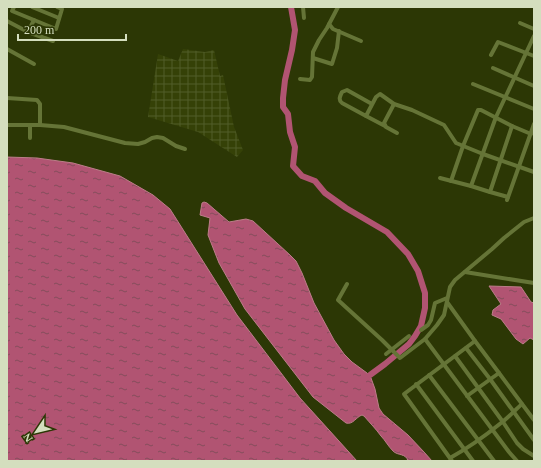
<svg xmlns="http://www.w3.org/2000/svg" width="541" height="468" viewBox="0 0 541 468" font-family="'Times New Roman',serif">
<defs>
<pattern id="industrial-grid" width="8" height="8" patternUnits="userSpaceOnUse"><rect width="8" height="8" fill="#354107"/><path d="M0 4h8M4 0v8" fill="none" stroke="#515c29"/></pattern>
<pattern id="water-ripples" width="26" height="14" patternUnits="userSpaceOnUse"><rect width="26" height="14" fill="#b15472"/><path d="M2 4q2-2 4 0t4 0M15 11q2-2 4 0t4 0" fill="none" stroke="#844d5b"/></pattern>
</defs>
<rect width="100%" height="100%" fill="#2c3705"/>
<polygon fill="url(#industrial-grid)" points="183,49 205,52 214,50 220,76 223,75 234,127 243,150 237,157 198,132 148,117 158,54 178,61"/>
<g fill="url(#water-ripples)" stroke="#bc7d89">
<polygon points="7,157 37,158 73,163 120,176 153,195 170,209 237,315 300,398 357,461 7,461"/>
<path d="M204,202L207,203L229,222L246,219L253,221L290,255L296,261L302,273L314,303L334,340L344,354L352,362L367,373L371,378L375,389L379,408L383,414L408,435L424,452L432,461H408C406,453 398,456 393,451C388,446 385,440 381,436C376,429 370,423 364,416L362,415C356,417 353,425 346,423L313,397L245,309L219,263L208,235L210,218L200,215L202,203Z"/>
<polygon points="489,286 521,287 531,302 534,303 534,340 530,338 523,344 516,339 501,319 492,315 493,310 501,304"/>
</g>
<g fill="none" stroke-linecap="round" stroke-linejoin="round">
<polyline stroke="#b15472" stroke-width="6" points="291,7 295,30 292,50 285,80 283,98 283,107 288,114 290,132 295,147 293,166 302,176 315,181 325,193 346,208 387,232 408,254 418,271 425,293 425,308 421,326 415,336 409,344 385,364 370,375"/>
<g stroke="#657437" stroke-width="4">
<polyline points="14,7 12,11 56,29 62,9 57,7"/>
<polyline points="32,7 59,18"/>
<polyline points="303,7 304,18"/>
<polyline points="7,21 28,32 53,41"/>
<polyline points="520,23 534,29"/>
<polyline points="329,24 333,29 361,41"/>
<polyline points="28,32 34,20"/>
<polyline points="7,49 34,64"/>
<polyline points="491,55 498,42 534,56"/>
<polyline points="313,58 332,64 337,48 339,31"/>
<polyline points="493,68 534,86"/>
<polyline points="300,79 310,80 312,77 313,52 319,40 327,28 338,7"/>
<polyline points="473,84 534,109"/>
<polyline points="7,98 37,100 40,104 40,125"/>
<path d="M372,104L347,90L342,92C340,96 338,100 342,103L366,116L376,97L380,94L394,104L412,110L444,125L456,143L483,154L534,172"/>
<polyline points="394,104 384,123 386,127 397,133"/>
<polyline points="366,116 385,126"/>
<polyline points="7,125 40,125 64,127 125,143 138,144 145,142 152,138 157,137 163,138 176,146 185,149"/>
<polyline points="30,138 30,125"/>
<polyline points="440,178 471,186 490,192"/>
<polyline points="451,181 463,146 478,110 481,110 512,126 531,134"/>
<polyline points="471,186 496,117 534,36"/>
<polyline points="508,197 490,192 512,126"/>
<polyline points="507,200 534,124"/>
<polyline points="465,272 534,283"/>
<polyline points="347,284 338,300 382,340 400,358 425,339 437,325 444,315 450,287 455,280 492,249 504,238 524,222 534,218"/>
<polyline points="447,302 475,341 404,394 452,461"/>
<polyline points="421,330 428,325 431,320 435,303 447,298"/>
<polyline points="425,339 509,452 517,461"/>
<polyline points="475,341 499,373 534,420"/>
<polyline points="466,348 490,379 534,440"/>
<polyline points="386,354 409,336"/>
<polyline points="455,356 503,422 517,443 523,449 534,456"/>
<polyline points="429,375 494,461"/>
<polyline points="416,384 473,461"/>
<polyline points="467,396 499,373"/>
<path d="M450,458C468,448 485,436 501,423C509,417 515,410 522,404"/>
</g>
</g>
<rect width="541" height="468" fill="none" stroke="#d4debe" stroke-width="16"/>
<g transform="translate(36 432) rotate(235)" stroke="#2c3705" stroke-width="3" paint-order="stroke">
<path d="M0-3L7 15L0 10L-7 15Z" fill="#d4debe"/>
<text y="-6" font-size="11" font-weight="bold" text-anchor="middle" fill="#d4debe">N</text>
</g>
<path d="M18 34v6h108v-6" fill="none" stroke="#d4debe" stroke-width="2"/>
<text x="24" y="34" font-size="12" fill="#d4debe" stroke="#2c3705" stroke-width="3" paint-order="stroke">200 m</text>
</svg>
